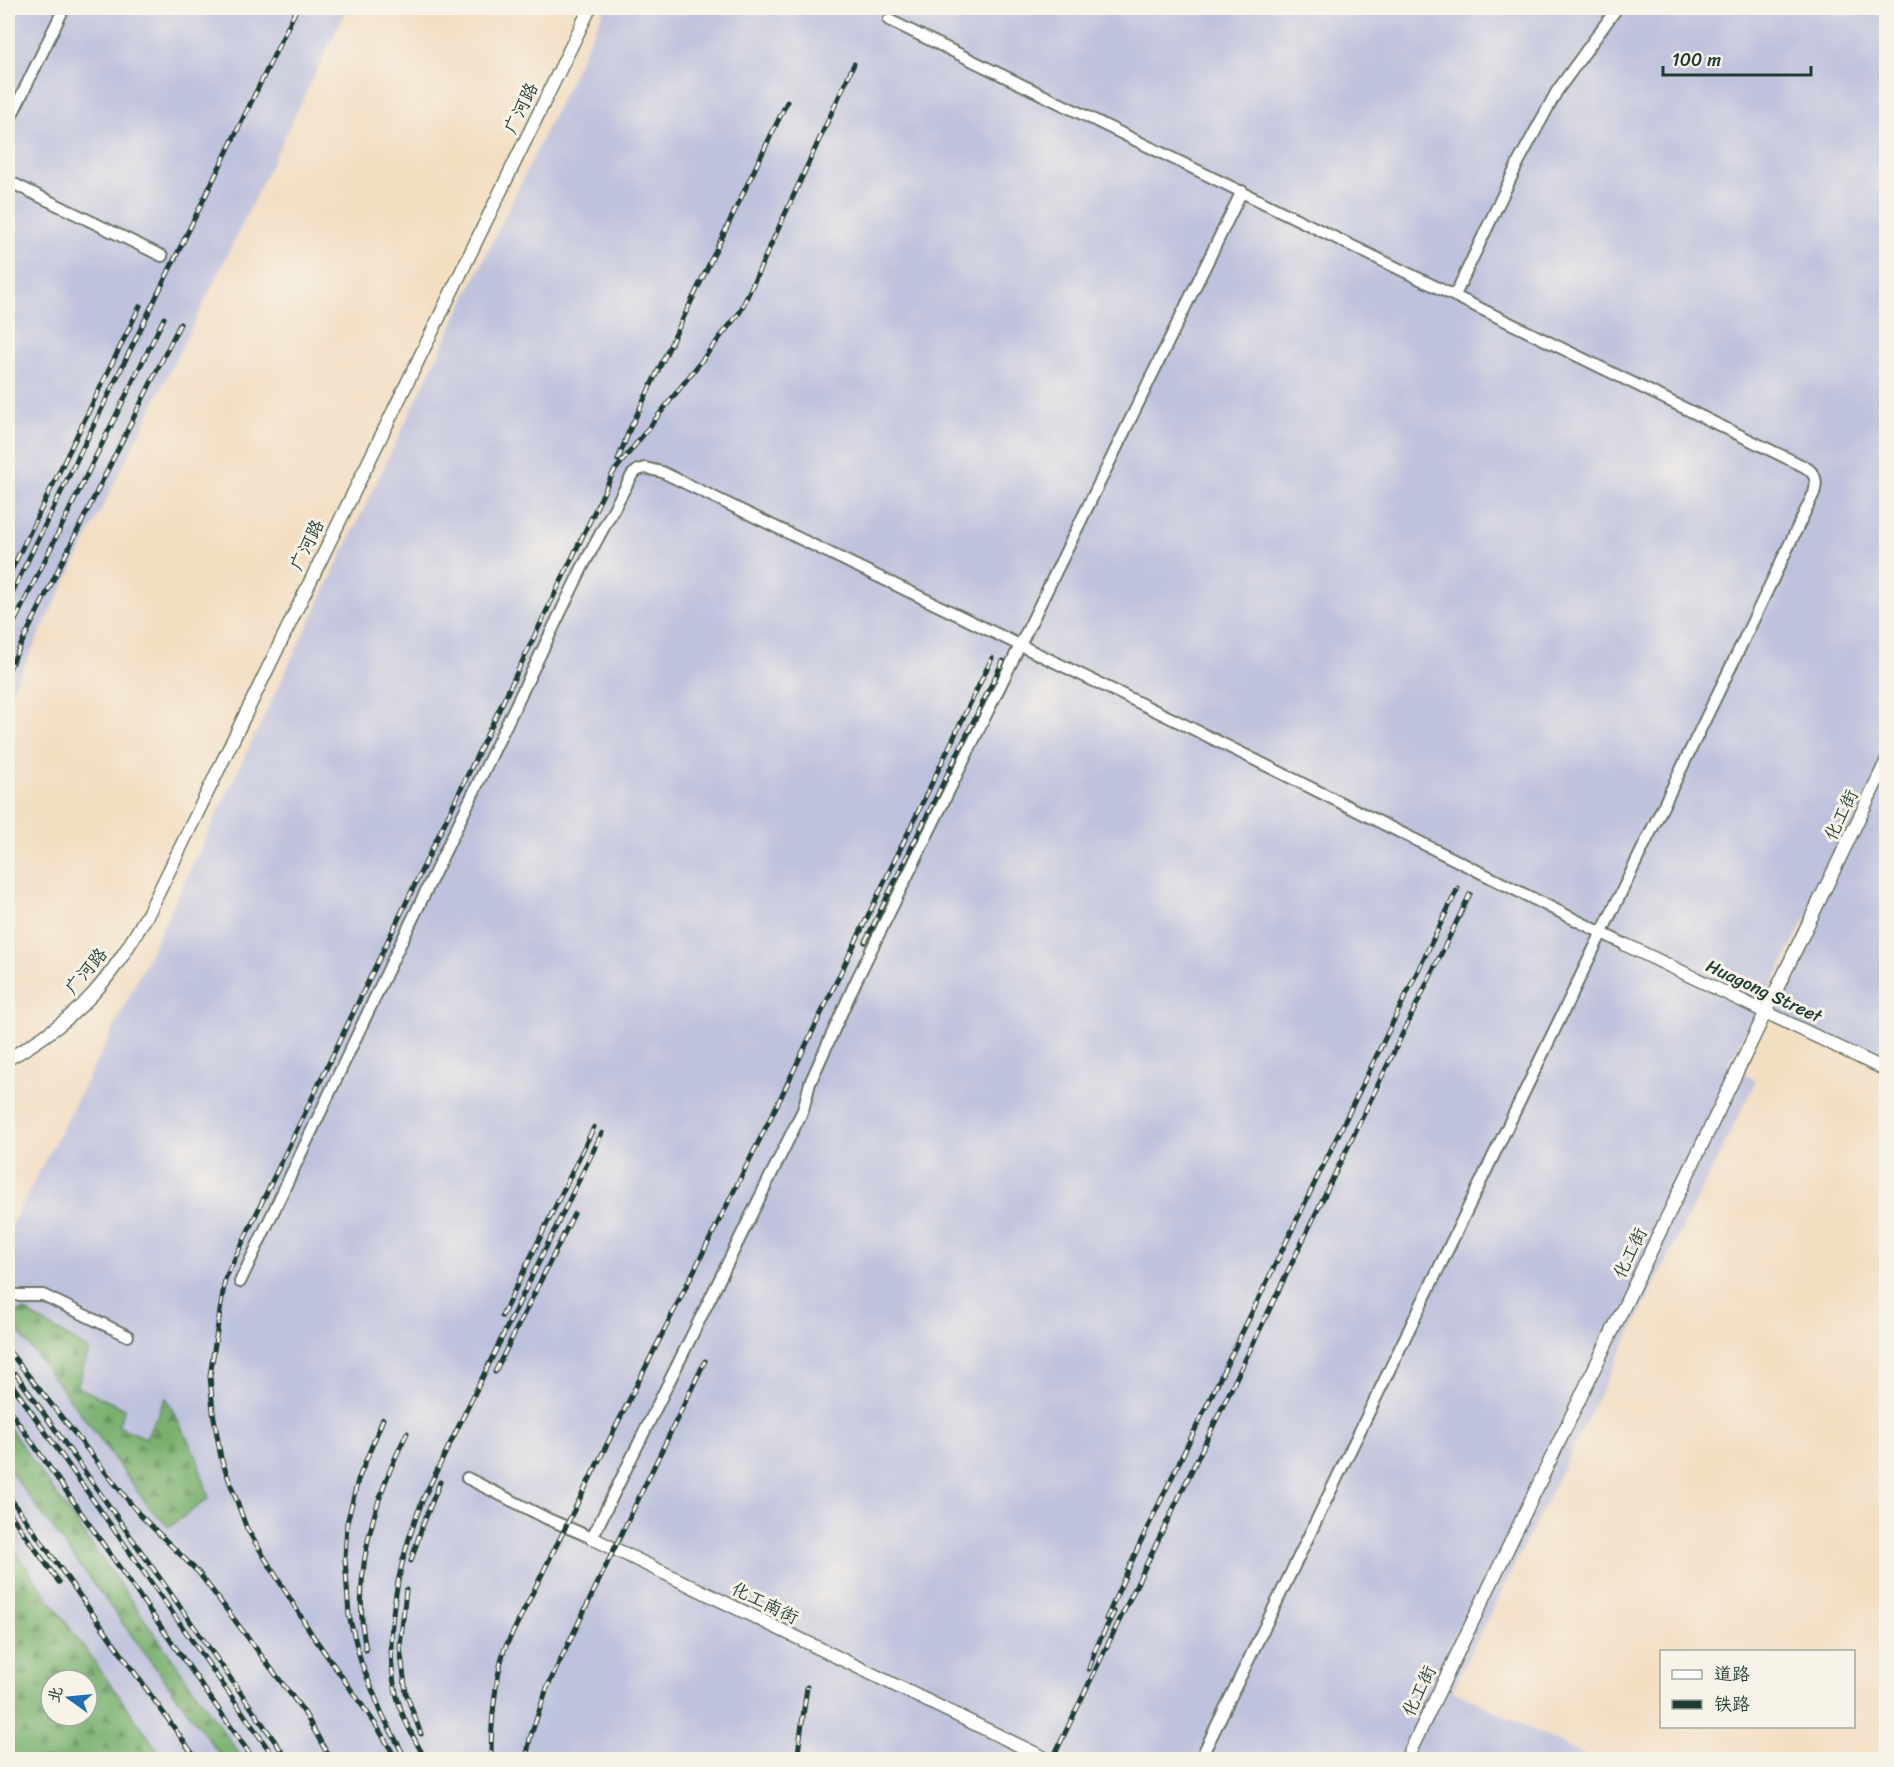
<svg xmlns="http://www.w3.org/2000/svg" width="1894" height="1767" viewBox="0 0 1894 1767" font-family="Sriracha,'LXGW WenKai TC',sans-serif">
<defs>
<pattern id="forest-firs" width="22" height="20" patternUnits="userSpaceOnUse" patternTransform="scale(1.5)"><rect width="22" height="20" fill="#79b06e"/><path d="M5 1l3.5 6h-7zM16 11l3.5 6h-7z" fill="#63905b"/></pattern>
</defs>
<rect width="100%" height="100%" fill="#f7f3e8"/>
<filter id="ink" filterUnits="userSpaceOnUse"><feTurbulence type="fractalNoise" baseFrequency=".0167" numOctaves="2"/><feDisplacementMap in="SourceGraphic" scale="12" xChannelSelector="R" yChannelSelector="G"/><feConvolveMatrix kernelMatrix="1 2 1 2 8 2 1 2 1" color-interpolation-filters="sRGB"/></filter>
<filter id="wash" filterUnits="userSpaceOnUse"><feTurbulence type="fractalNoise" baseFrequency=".008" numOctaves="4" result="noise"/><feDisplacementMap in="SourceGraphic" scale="24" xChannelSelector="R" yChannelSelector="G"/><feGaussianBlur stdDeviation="1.35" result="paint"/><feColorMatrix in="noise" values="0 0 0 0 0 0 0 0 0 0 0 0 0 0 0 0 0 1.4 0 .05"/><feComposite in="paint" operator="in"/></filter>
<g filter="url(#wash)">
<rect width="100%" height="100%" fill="#f3dec2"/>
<g fill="#bfc2dd" fill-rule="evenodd">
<polygon points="8,8 347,8 217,276 8,698"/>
<path d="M605,8H1886V760L1768,993L1728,1063L1756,1081L1452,1690L1592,1759H8V1232L112,1032ZM51,1680H87V1716H51Z"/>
<polygon points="1886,762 1886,1064 1765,1012"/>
</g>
<g fill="url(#forest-firs)" stroke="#4c7651" stroke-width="1.5" fill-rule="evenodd">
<polygon points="24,1310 89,1350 77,1387 125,1409 118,1426 146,1438 166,1398 196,1456 209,1498 169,1527 148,1506 98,1436 8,1318 8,1315"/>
<polygon points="8,1426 240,1755 233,1759 223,1759 8,1468"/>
<path d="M8,1542L164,1759H8ZM51,1680H87V1716H51Z"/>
</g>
</g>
<g filter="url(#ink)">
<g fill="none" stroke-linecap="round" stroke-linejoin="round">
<defs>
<g id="minor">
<path d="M889,20L1803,466C1815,472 1818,481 1814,493L1737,654L1200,1760"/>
<polyline points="8,123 64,8"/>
<polyline points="8,181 162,256"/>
<polyline points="1455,295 1519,161 1557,91 1617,8"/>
<polyline points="240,1282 397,951 582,568 632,475 638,470 645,468 662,472 1185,725 1626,945"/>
<polyline points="8,1295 43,1295 128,1336"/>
<polyline points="467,1478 548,1519 592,1538 803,1110 810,1083 856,981 1242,191"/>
</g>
<g id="tertiary">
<polyline points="1626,945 1886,1070"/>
<path d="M8,1059C38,1042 68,1021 92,995C115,970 132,941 149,912L590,8"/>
<polyline points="592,1538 1049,1760"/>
<polyline points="1406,1760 1886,762"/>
</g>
</defs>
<use href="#minor" stroke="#697566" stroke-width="14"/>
<use href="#tertiary" stroke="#697566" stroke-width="15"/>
<use href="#minor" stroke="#fff" stroke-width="10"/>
<use href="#tertiary" stroke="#fff" stroke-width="12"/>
<defs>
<g id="rail">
<polyline points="618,460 629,431 787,102"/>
<polyline points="8,577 140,306"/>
<polyline points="8,601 297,8"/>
<polyline points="8,635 164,318"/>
<polyline points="8,671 180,324"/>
<polyline points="865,942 1003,661"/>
<polyline points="502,1316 594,1127"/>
<polyline points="8,1350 139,1514 199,1573 304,1712 331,1760"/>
<polyline points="495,1372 574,1214"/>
<polyline points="16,1374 288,1760"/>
<polyline points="8,1379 276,1760"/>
<polyline points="8,1408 254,1760"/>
<polyline points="383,1419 358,1480 347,1523 345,1558 349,1616 361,1662 382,1714 402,1752"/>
<polyline points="8,1495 197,1760"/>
<polyline points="8,1511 59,1582"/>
<polyline points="411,1561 422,1527 440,1482"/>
<polyline points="406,1590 400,1647 406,1693 421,1734"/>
<polyline points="1106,1619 1140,1543 1458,888"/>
<path d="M366,1650C351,1575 374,1499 407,1433"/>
<polyline points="1089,1669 1095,1650 1114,1612"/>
<polyline points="397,1760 376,1725 313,1636 247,1529 221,1458 213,1412 210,1376 225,1279 613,473 740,312 854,64"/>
<path d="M426,1760C417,1744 407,1727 401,1710C378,1646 399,1559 423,1499L602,1133"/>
<path d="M491,1760C491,1722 494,1686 504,1650L780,1099L992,658"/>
<polyline points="526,1760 530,1738 547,1688 705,1361"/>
<polyline points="797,1760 807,1687"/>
<polyline points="1052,1760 1470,894"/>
</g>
</defs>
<use href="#rail" stroke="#1f3d34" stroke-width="5"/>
<use href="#rail" stroke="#f7f3e8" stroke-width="3" stroke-dasharray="9" stroke-linecap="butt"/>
</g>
</g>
<g text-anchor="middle" stroke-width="6" stroke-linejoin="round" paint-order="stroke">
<g font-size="18" fill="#1f3d34" stroke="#f7f3e8">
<text transform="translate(521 108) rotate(-64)" y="6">广河路</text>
<text transform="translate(307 545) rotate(-64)" y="6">广河路</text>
<text transform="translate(1841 815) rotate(-64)" y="6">化工街</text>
<text transform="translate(86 971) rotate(-50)" y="6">广河路</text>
<text transform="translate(1764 991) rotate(25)" y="6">Huagong Street</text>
<text transform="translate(1630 1253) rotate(-64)" y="6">化工街</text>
<text transform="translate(765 1603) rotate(26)" y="6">化工南街</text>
<text transform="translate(1419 1691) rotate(-64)" y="6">化工街</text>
</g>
</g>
<rect width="1894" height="1767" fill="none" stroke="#f7f3e8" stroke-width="30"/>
<rect x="1660" y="1650" width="195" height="78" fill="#f7f3e8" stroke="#a1aaa0" stroke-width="1.5"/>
<rect x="1672" y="1670" width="30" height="9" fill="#ffffff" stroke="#a1aaa0" stroke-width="1.5"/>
<text x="1714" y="1680" font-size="18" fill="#1f3d34">道路</text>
<rect x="1672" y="1700" width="30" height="9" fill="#1f3d34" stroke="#a1aaa0" stroke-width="1.5"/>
<text x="1714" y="1710" font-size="18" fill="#1f3d34">铁路</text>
<g transform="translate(69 1698) rotate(285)"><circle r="28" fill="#f7f3e8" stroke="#a1aaa0" stroke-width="1.5"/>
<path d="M0-4.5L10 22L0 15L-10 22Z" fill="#1f6fb2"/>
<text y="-9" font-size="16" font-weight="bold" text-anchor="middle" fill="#1f3d34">北</text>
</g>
<path d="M1663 66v9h148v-9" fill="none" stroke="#1f3d34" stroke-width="3"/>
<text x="1672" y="66" font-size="18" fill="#1f3d34" stroke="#f7f3e8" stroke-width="4.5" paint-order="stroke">100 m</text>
</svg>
